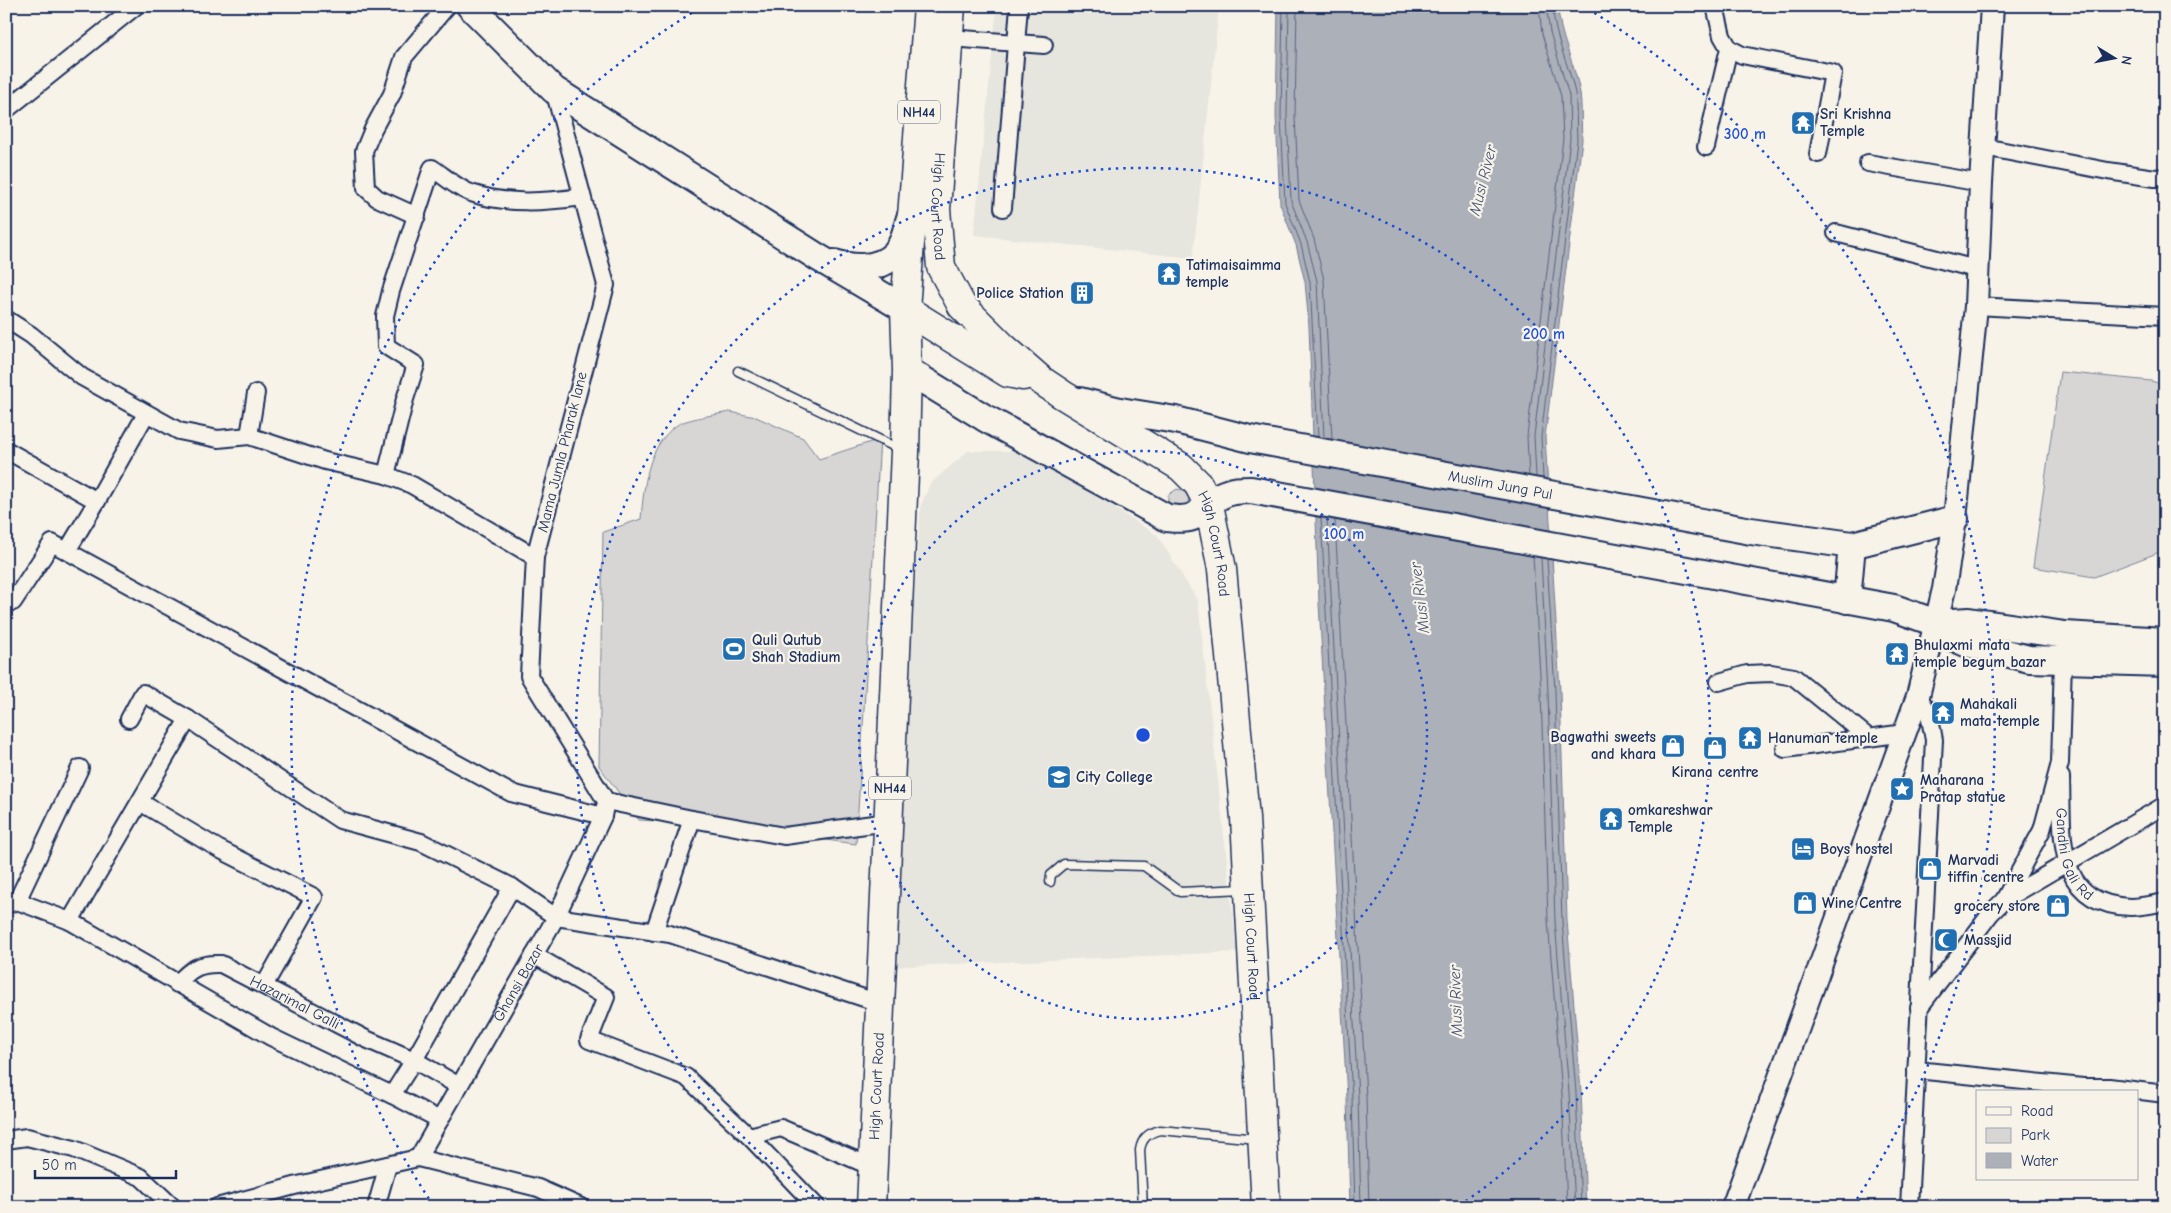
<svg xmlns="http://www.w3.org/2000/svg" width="2171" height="1213" viewBox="0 0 2171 1213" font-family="'Comic Neue',sans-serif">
<rect width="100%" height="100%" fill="#f7f3e8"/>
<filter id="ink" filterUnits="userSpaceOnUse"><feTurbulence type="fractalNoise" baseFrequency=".02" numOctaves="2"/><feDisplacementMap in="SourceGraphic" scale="10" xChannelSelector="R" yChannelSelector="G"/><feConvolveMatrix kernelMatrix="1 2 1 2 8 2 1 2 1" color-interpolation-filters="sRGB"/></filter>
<g filter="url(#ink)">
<g fill="#e6e5de">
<polygon points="997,6 1219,6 1193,258 974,235"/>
<polygon points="968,451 1025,451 1157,535 1198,601 1237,952 886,967 921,505 930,484"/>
</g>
<g fill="#d7d6d4" stroke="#798299">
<polygon points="2060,372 2151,381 2165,385 2165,550 2094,577 2033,567"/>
<path d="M730,412L756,417L803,438L819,459L880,439L856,844L705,824L639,820L599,766L603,532L641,519C644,486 647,446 677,425C685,419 719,414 730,412Z"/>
<polygon points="1177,489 1184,491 1189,498 1186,509 1168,506 1168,495"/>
</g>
<path fill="#acb0b9" stroke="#727c95" d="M1278,6H1558C1559,36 1575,63 1580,93C1582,108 1581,124 1582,140L1545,437L1560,691L1567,920L1581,1092L1586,1207H1350L1347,1098L1319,603L1309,326L1305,282L1296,245L1280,204L1276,116Z"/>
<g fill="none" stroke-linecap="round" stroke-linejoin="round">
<g stroke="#556382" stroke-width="1">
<polyline points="1283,6 1281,116 1285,203 1301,244 1310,282 1318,437"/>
<polyline points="1289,6 1287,116 1291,201 1307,242 1317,281 1324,438"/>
<polyline points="1297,6 1295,116 1299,200 1314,239 1324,280 1332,439"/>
<polyline points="1529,476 1527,436 1563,139 1561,96 1542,34 1539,6"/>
<polyline points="1536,477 1534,436 1570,139 1569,95 1550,32 1546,6"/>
<path d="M1543,478L1541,437L1577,140C1576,124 1577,108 1575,93C1569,64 1553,36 1553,6"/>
<polyline points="1321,517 1352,1098 1355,1207"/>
<polyline points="1327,519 1358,1097 1361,1207"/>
<polyline points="1335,520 1366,1097 1369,1207"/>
<polyline points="1533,556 1541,692 1548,921 1562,1094 1567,1207"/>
<polyline points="1541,558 1548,692 1555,921 1569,1093 1575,1207"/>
<polyline points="1547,559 1555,691 1562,921 1576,1093 1581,1207"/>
</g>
<defs>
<g id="service">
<polyline points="738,371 899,449"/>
<polyline points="1050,882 1051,875 1064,864 1144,866 1180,892 1244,889"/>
<path d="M1143,1207L1140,1150C1142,1138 1148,1133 1160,1130L1258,1139"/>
</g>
<g id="minor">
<polyline points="949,38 1044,45"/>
<polyline points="1729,48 1742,55 1833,73 1818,154"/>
<polyline points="554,90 606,285 535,557 529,676 606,801"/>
<polyline points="6,110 136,6"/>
<polyline points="1706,147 1729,48 1722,36 1715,6"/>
<polyline points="1984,147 2108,171 2155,178 2165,177"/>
<polyline points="1868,163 1981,183"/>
<polyline points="1003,208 1019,6"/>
<polyline points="417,216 377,198 366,188 364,151 373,129 392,94 404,57 447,6"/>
<polyline points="1836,233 1976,269"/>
<polyline points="1976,306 2165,316"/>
<polyline points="6,319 31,335 82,377 179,431 218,439 249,436 325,461 386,475 412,485 535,557"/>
<polyline points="249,436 256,393"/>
<polyline points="6,450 97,501 67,551"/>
<path d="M386,475L405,399L416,365L386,346L385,316L391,291L432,168C444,176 458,189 471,193C506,205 546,202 582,197"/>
<polyline points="97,501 146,414"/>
<polyline points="6,598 13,602 52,543 511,793 603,816"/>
<polyline points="1719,682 1747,674 1771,673 1794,677 1869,738"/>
<polyline points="129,719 143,693 188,719 340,820 421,842 512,887 556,917 670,934 879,1003"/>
<polyline points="1785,749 1905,733"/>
<path id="s1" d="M2061,777C2063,834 2053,904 2130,907C2142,907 2154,904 2165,902"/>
<polyline points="606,801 692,819 654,932"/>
<polyline points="140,802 219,849 314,897 264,986"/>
<polyline points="692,819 784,836 888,822"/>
<polyline points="2005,899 2165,805"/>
<polyline points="17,901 80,768"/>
<polyline points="6,905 17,901 70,921 271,1037 392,1095 414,1060 512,887"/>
<polyline points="70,921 188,719"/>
<polyline points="534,955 606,997 589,1040 686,1077 749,1136 817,1207"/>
<path id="s2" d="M177,984C191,968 200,963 221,964L366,1039L414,1060L459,1086"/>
<polyline points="1919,1008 1991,913 2004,900 2042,830 2060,763 2063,660"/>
<polyline points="1916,1070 2083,1087 2109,1087 2165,1094"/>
<polyline points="392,1095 440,1120"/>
<polyline points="749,1136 781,1128 872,1167"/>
<polyline points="6,1140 27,1137 74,1149 141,1177 173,1207"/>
<path id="s3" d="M418,1158L556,917L603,816L605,806"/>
<polyline points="217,1207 298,1185 418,1158 538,1188 581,1207"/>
<polyline points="376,1207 388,1165"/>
<polyline points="1909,1207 1934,740 1929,713 1918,696"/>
</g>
<polyline id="secondary" points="1733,1207 1918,696 1944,589 1955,519 1976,306 1981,183 1992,6"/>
<g id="primary">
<polyline points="470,6 554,90 819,258 905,309"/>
<path d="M834,263C858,270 888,270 901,245C905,237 907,227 910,218"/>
<path d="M907,370L985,418L1167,518C1206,523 1197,506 1224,494C1233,490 1241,490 1251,490L1894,608L1936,623L1950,636L1966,643L2029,659L2165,663"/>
<path id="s4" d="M1080,401L1120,411L1176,420L1250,439L1751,531L1852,545L1955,519"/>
<polyline points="1847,600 1852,545"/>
<polyline points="1936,623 1969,621 2065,635 2165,641"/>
</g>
<g id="trunk">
<path id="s5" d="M951,6L936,209L941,267L962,306L1002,346L1042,381L1063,395L1181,467L1198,484L1209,505L1222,569L1245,818L1266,1207"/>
<polyline points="905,309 1008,373 1023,376"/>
<path id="s6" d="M871,1207L905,452L907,370L905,309L928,6"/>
</g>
</defs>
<use href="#service" stroke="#1b2f5e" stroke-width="11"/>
<use href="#minor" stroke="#1b2f5e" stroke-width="20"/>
<use href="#secondary" stroke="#1b2f5e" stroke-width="26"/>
<use href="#primary" stroke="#1b2f5e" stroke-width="30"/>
<use href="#trunk" stroke="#1b2f5e" stroke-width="31"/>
<use href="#service" stroke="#f7f3e8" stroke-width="8"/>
<use href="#minor" stroke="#f7f3e8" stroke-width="16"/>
<use href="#secondary" stroke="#f7f3e8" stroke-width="22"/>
<use href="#primary" stroke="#f7f3e8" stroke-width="26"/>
<use href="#trunk" stroke="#f7f3e8" stroke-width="28"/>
</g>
</g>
<g fill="none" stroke="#1d4ed8" stroke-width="2.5" stroke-dasharray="2.5 5">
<circle cx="1143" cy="735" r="284"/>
<path d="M826 1205A567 567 0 1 1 1460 1205"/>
<path d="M433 1205A851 851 0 0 1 698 9M1588 9A851 851 0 0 1 1853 1205"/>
</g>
<defs>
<symbol id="temple-square" viewBox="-11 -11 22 22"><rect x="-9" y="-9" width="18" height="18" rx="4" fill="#1f6fb2" stroke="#f7f3e8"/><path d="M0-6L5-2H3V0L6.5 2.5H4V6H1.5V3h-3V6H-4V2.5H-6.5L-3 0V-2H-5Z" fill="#fff"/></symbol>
<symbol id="building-square" viewBox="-11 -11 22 22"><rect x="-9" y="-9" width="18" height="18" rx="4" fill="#1f6fb2" stroke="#f7f3e8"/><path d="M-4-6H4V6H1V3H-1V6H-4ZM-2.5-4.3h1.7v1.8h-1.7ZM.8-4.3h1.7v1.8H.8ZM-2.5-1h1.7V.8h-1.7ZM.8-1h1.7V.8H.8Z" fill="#fff"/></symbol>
<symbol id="stadium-square" viewBox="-11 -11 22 22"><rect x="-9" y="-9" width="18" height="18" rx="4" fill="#1f6fb2" stroke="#f7f3e8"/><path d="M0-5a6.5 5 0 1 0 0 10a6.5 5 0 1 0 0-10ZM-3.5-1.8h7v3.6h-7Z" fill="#fff"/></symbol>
<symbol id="shop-square" viewBox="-11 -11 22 22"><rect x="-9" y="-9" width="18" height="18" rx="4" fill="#1f6fb2" stroke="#f7f3e8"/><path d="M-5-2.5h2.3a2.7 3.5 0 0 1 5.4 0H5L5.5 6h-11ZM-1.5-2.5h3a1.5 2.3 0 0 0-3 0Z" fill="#fff"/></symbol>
<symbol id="university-square" viewBox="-11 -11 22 22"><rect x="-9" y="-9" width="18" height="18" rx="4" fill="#1f6fb2" stroke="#f7f3e8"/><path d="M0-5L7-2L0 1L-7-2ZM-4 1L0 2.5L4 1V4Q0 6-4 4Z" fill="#fff"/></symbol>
<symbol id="sight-square" viewBox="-11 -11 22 22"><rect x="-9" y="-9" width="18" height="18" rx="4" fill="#1f6fb2" stroke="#f7f3e8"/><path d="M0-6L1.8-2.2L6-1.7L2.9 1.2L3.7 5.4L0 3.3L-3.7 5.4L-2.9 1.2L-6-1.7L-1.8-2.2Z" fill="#fff"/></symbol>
<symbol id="hotel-square" viewBox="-11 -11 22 22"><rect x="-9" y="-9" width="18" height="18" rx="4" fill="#1f6fb2" stroke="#f7f3e8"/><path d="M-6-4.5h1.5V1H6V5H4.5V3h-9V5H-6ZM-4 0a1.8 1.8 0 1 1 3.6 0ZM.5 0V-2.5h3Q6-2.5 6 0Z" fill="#fff"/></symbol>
<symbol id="mosque-square" viewBox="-11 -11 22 22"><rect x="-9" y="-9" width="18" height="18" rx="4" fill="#1f6fb2" stroke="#f7f3e8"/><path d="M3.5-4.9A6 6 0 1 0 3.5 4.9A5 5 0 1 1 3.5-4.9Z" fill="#fff"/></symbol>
</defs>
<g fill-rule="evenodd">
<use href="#temple-square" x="1789" y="109" width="28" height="28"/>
<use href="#temple-square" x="1155" y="260" width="28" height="28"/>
<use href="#building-square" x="1068" y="279" width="28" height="28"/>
<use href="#stadium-square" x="720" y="635" width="28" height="28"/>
<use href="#temple-square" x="1883" y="640" width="28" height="28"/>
<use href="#temple-square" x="1929" y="699" width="28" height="28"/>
<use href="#temple-square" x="1736" y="724" width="28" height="28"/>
<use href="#shop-square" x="1659" y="732" width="28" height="28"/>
<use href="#shop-square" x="1701" y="734" width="28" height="28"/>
<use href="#university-square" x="1045" y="763" width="28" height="28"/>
<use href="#sight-square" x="1888" y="775" width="28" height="28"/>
<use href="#temple-square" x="1597" y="805" width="28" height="28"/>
<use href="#hotel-square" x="1789" y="835" width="28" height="28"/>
<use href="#shop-square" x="1916" y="855" width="28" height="28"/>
<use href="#shop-square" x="1791" y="889" width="28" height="28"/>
<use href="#shop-square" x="2044" y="892" width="28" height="28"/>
<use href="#mosque-square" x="1932" y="926" width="28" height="28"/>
</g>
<g text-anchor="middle" stroke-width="4.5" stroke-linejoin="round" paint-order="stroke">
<g fill="#f7f3e8" stroke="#5d6a87" stroke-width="1">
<rect x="898" y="100.5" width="42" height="23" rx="4"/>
<rect x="869" y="776.5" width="42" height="23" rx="4"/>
</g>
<g font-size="14" font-weight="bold" fill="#1b2f5e">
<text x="919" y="117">NH44</text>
<text x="890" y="793">NH44</text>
</g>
<g font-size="15" font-weight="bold" fill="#1b2f5e" stroke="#f7f3e8" text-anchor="start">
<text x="1820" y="119">Sri Krishna<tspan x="1820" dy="17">Temple</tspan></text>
<text x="1186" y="270">Tatimaisaimma<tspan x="1186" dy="17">temple</tspan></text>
<text x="1064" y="298" text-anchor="end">Police Station</text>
<text x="752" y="645">Quli Qutub<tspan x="752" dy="17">Shah Stadium</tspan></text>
<text x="1914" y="650">Bhulaxmi mata<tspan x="1914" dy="17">temple begum bazar</tspan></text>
<text x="1960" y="709">Mahakali<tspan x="1960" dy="17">mata temple</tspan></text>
<text x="1656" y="742" text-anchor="end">Bagwathi sweets<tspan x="1656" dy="17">and khara</tspan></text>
<text x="1768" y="743">Hanuman temple</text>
<text x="1715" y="777" text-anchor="middle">Kirana centre</text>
<text x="1076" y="782">City College</text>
<text x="1920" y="785">Maharana<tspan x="1920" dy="17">Pratap statue</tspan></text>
<text x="1628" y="815">omkareshwar<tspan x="1628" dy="17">Temple</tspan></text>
<text x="1820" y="854">Boys hostel</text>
<text x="1948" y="865">Marvadi<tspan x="1948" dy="17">tiffin centre</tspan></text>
<text x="1822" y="908">Wine Centre</text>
<text x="2040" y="911" text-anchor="end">grocery store</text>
<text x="1964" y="945">Massjid</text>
</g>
<g font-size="15" fill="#1b2f5e" stroke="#f7f3e8">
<text dy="5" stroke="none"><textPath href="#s5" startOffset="201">High Court Road</textPath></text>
<text transform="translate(562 452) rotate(-76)" y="5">Mama Jumla Pharak lane</text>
<text dy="5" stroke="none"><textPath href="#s4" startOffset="429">Muslim Jung Pul</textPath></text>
<text dy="5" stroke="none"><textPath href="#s5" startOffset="666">High Court Road</textPath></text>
<text dy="5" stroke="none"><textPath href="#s1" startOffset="80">Gandhi Gali Rd</textPath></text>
<text dy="5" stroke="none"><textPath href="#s5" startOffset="1071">High Court Road</textPath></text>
<text dy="5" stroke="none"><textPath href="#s3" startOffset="202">Ghansi Bazar</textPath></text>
<text dy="5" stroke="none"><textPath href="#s2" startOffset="134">Hazarimal Galli</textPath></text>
<text dy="5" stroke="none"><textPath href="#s6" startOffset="121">High Court Road</textPath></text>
</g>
<g font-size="16" font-style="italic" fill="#465679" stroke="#f7f3e8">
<text transform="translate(1482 180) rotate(-76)" y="6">Musi River</text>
<text transform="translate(1419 598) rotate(-97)" y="6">Musi River</text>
<text transform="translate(1455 1001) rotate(-92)" y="6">Musi River</text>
</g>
</g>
<circle cx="1143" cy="735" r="8" fill="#1d4ed8" stroke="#f7f3e8" stroke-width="2.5"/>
<g font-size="15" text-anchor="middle" font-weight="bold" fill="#1d4ed8" stroke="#f7f3e8" stroke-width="4.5" stroke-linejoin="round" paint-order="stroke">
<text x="1745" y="139">300 m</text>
<text x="1544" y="339">200 m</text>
<text x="1344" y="539">100 m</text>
</g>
<rect width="2171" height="1213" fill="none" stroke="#f7f3e8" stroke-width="25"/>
<rect x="12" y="12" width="2146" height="1188" fill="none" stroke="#1b2f5e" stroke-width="2" filter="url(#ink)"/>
<rect x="1976" y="1090" width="162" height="90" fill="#f7f3e8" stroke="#9fa5b1"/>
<rect x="1986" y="1107" width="25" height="8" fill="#f7f3e8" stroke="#9fa5b1"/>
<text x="2021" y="1116" font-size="15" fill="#1b2f5e">Road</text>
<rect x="1986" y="1128" width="25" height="15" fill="#d7d6d4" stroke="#9fa5b1"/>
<text x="2021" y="1140" font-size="15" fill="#1b2f5e">Park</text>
<rect x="1986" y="1153" width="25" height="15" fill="#acb0b9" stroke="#9fa5b1"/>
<text x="2021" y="1166" font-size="15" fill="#1b2f5e">Water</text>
<g transform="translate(2114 58) rotate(100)" stroke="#f7f3e8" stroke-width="4" paint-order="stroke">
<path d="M0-4L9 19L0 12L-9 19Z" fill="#1b2f5e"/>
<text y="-8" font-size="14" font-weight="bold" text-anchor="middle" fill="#1b2f5e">N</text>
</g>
<path d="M35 1170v8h141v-8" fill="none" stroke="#1b2f5e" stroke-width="2.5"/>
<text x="42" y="1170" font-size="15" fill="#1b2f5e" stroke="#f7f3e8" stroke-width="4" paint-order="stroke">50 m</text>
</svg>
